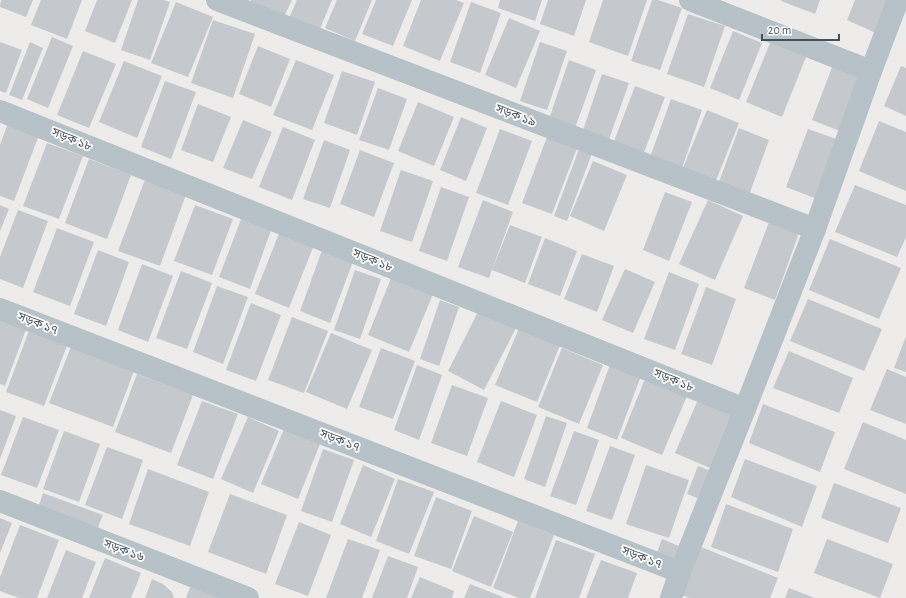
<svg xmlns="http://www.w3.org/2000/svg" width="906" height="598" viewBox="0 0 906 598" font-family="'Alegreya Sans','Noto Sans Bengali',sans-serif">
<rect width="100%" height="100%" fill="#eeebeb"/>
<g fill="#c5c9ce">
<polygon points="1,0 33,0 26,17 0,7"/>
<polygon points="41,0 82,0 67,39 31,25"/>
<polygon points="97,0 132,0 115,43 85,31"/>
<polygon points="138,0 164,0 170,2 150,60 121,50"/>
<polygon points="251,0 292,0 284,17 250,3"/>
<polygon points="297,0 332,0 319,31 289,18"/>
<polygon points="337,0 372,0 355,41 325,28"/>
<polygon points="376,0 412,0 393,46 362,34"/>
<polygon points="421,0 456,0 464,3 440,61 403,46"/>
<polygon points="500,0 542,0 535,21 498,8"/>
<polygon points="548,0 586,0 574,36 540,24"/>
<polygon points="603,0 647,0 628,56 589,42"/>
<polygon points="652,0 658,0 682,8 660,70 631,61"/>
<polygon points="782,0 820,0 815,14 781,1"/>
<polygon points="855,0 895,0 880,35 847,20"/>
<polygon points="176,2 213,17 188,77 151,63"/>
<polygon points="471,2 501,13 480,73 450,62"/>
<polygon points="688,14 725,26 704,87 667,74"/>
<polygon points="509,18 540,31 516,88 485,75"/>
<polygon points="213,20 255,34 233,98 191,83"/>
<polygon points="733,31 762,43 739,100 710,88"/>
<polygon points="52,37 73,46 48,108 27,99"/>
<polygon points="0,42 22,50 6,93 0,91"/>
<polygon points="30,42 43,48 22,100 9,95"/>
<polygon points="540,42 567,51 547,110 520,101"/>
<polygon points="770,43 806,57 782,117 746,102"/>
<polygon points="258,46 290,59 271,107 239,94"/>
<polygon points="83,51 116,64 89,128 57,115"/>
<polygon points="296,60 334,75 312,130 273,115"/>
<polygon points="569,60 596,70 575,128 549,119"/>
<polygon points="124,61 162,76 137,138 99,122"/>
<polygon points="834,62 864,73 842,132 812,120"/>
<polygon points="901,66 906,68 906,116 884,106"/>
<polygon points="342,71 375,82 357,135 324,123"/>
<polygon points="602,74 629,83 608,142 582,133"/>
<polygon points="165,81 196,92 171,159 141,147"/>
<polygon points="635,86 665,97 643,155 613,144"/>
<polygon points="378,88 407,99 389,150 359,140"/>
<polygon points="671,99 702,110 681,171 649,160"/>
<polygon points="418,102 454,117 434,166 398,151"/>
<polygon points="198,104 231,117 213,162 181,150"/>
<polygon points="707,110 739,123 715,183 682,170"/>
<polygon points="461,117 487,128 466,181 440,170"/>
<polygon points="243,120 272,132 252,179 223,168"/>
<polygon points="879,121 906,132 906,191 859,171"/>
<polygon points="8,123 39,135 14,201 0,196 0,145"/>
<polygon points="283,127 315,140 292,200 259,187"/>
<polygon points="739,128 769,140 748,198 717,187"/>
<polygon points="500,129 532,141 508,205 476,193"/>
<polygon points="808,129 839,140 817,199 786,187"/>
<polygon points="547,137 577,148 552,214 522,203"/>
<polygon points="324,140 350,150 330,208 303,199"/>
<polygon points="47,143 83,156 59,219 23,206"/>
<polygon points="579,149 592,153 567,221 554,216"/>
<polygon points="360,150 394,163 374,217 340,204"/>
<polygon points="89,159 131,175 107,239 65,223"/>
<polygon points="593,161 627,175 604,231 570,216"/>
<polygon points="401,170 433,181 412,242 380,231"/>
<polygon points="146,177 187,192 160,266 118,251"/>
<polygon points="855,185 906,205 906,237 897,257 835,232"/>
<polygon points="441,187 469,197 447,261 419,251"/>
<polygon points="665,192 692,202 669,261 643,250"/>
<polygon points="483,200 513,212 489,278 458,267"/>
<polygon points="708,200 743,216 715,280 679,264"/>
<polygon points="0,205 9,209 0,231"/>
<polygon points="195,205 233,219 212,275 174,261"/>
<polygon points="18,210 48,221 23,288 0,279 0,257"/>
<polygon points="243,214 273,225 250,289 219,277"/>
<polygon points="769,222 799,233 775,300 744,288"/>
<polygon points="510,225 542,237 525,283 492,270"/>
<polygon points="57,228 94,242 70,306 33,292"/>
<polygon points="280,231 314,245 289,308 255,294"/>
<polygon points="545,238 577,251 560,296 528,284"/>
<polygon points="830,239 901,268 879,319 809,290"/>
<polygon points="324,245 355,256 330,323 300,311"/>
<polygon points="98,250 129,262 106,326 74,314"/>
<polygon points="582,254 614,266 597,312 564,299"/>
<polygon points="142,264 173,276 148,342 118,330"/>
<polygon points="625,269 655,282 633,333 602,320"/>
<polygon points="355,270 381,279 360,339 334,330"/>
<polygon points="181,271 212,283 187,349 156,338"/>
<polygon points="669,272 699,284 675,350 644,339"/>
<polygon points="392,276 433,294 409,352 368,335"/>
<polygon points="217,286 248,297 223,364 193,352"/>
<polygon points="706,287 736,299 712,365 681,354"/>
<polygon points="808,299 882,329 864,371 790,341"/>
<polygon points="440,300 459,307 439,366 420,359"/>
<polygon points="251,303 281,315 256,381 226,370"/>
<polygon points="479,310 516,328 484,390 448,371"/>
<polygon points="292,317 328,331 304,393 268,380"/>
<polygon points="0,318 27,327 5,386 0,384"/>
<polygon points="520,326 561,343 537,402 495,385"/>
<polygon points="30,328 68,343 44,406 6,392"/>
<polygon points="331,333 372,350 347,409 306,392"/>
<polygon points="906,336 906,372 894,368"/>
<polygon points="72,344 135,368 113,427 49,403"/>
<polygon points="381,348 415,361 393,419 359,407"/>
<polygon points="562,348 603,365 579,424 538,407"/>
<polygon points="789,351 853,378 839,413 773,388"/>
<polygon points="611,362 642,373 617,440 587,428"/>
<polygon points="417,365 442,375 419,440 394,430"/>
<polygon points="887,369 906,377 906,424 870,410"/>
<polygon points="137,374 193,395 171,453 115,432"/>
<polygon points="645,379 687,396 662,455 621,438"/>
<polygon points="452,385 488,398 467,456 431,443"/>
<polygon points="700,395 741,412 717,471 675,453"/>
<polygon points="202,401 238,414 213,479 177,465"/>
<polygon points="501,401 537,415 514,477 477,462"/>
<polygon points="763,404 835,432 820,472 749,443"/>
<polygon points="0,410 16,416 0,459"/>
<polygon points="546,416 567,423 545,487 524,479"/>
<polygon points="23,417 59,430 37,488 1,475"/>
<polygon points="248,417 279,431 253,493 221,479"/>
<polygon points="863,422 906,440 906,494 844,469"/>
<polygon points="284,429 320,444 298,499 261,484"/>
<polygon points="64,431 100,444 79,502 43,489"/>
<polygon points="574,431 599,440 576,505 550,496"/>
<polygon points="610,446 635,455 612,520 586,511"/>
<polygon points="107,447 143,460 122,519 85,505"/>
<polygon points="323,449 354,460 332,522 301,511"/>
<polygon points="745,459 817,486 802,527 731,497"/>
<polygon points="363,465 395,479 371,537 340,524"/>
<polygon points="646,465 689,480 669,538 626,524"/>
<polygon points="698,466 716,473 705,501 687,494"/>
<polygon points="148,469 209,492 190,546 129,524"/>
<polygon points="398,479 434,492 409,554 376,541"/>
<polygon points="834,483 901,508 888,543 821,518"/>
<polygon points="43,493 103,515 96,532 37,511"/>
<polygon points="230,494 287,515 266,574 208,552"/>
<polygon points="436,497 472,511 451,569 414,556"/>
<polygon points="726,504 793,529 778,572 711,547"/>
<polygon points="474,516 513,532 491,587 452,571"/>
<polygon points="0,518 12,523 0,553"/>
<polygon points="518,521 554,535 530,598 519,598 493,588"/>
<polygon points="299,522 331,535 308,596 275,584"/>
<polygon points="20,525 59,540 37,598 19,598 0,591 0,577"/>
<polygon points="348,539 380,550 362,598 326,598"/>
<polygon points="662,539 686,549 679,567 655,558"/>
<polygon points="827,539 893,564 880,598 814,573"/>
<polygon points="556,540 595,554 579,598 535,598"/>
<polygon points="701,547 778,578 770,598 689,598 682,595"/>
<polygon points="66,550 96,562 82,598 47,598"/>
<polygon points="388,556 418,567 407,598 372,598"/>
<polygon points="105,558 141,573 131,598 89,598"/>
<polygon points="601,560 637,573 628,598 586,598"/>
<polygon points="420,577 454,591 452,598 411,598"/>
<polygon points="152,579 163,584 172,592 174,598 145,598"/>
<polygon points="470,584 503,597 503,598 464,598"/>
<polygon points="190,587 219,598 186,598"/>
<polygon points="789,588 815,598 785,598"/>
</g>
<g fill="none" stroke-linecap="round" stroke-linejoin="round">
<g stroke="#b7c1c8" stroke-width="22">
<polyline points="217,0 815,229"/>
<polyline points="690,0 871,71"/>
<polyline points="0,111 745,409"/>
<polyline points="0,309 680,572"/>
<polyline points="0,501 248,598"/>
<polyline points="671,598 680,572 745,409 815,229 871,71 898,0"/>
</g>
</g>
<g text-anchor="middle" stroke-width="3.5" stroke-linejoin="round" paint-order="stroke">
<g font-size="12" fill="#455058" stroke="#fff">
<text transform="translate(516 115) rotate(21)" y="4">সড়ক ১৯</text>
<text transform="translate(72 139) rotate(22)" y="4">সড়ক ১৮</text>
<text transform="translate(373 260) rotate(22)" y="4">সড়ক ১৮</text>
<text transform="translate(38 323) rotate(21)" y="4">সড়ক ১৭</text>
<text transform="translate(674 380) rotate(22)" y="4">সড়ক ১৮</text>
<text transform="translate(340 440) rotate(21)" y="4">সড়ক ১৭</text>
<text transform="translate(124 550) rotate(21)" y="4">সড়ক ১৬</text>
<text transform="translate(642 557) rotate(21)" y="4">সড়ক ১৭</text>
</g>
</g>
<path d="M762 34v6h77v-6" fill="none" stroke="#455058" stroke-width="2"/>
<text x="768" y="34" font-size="12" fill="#455058" stroke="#ffffff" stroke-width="3" paint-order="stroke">20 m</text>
</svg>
